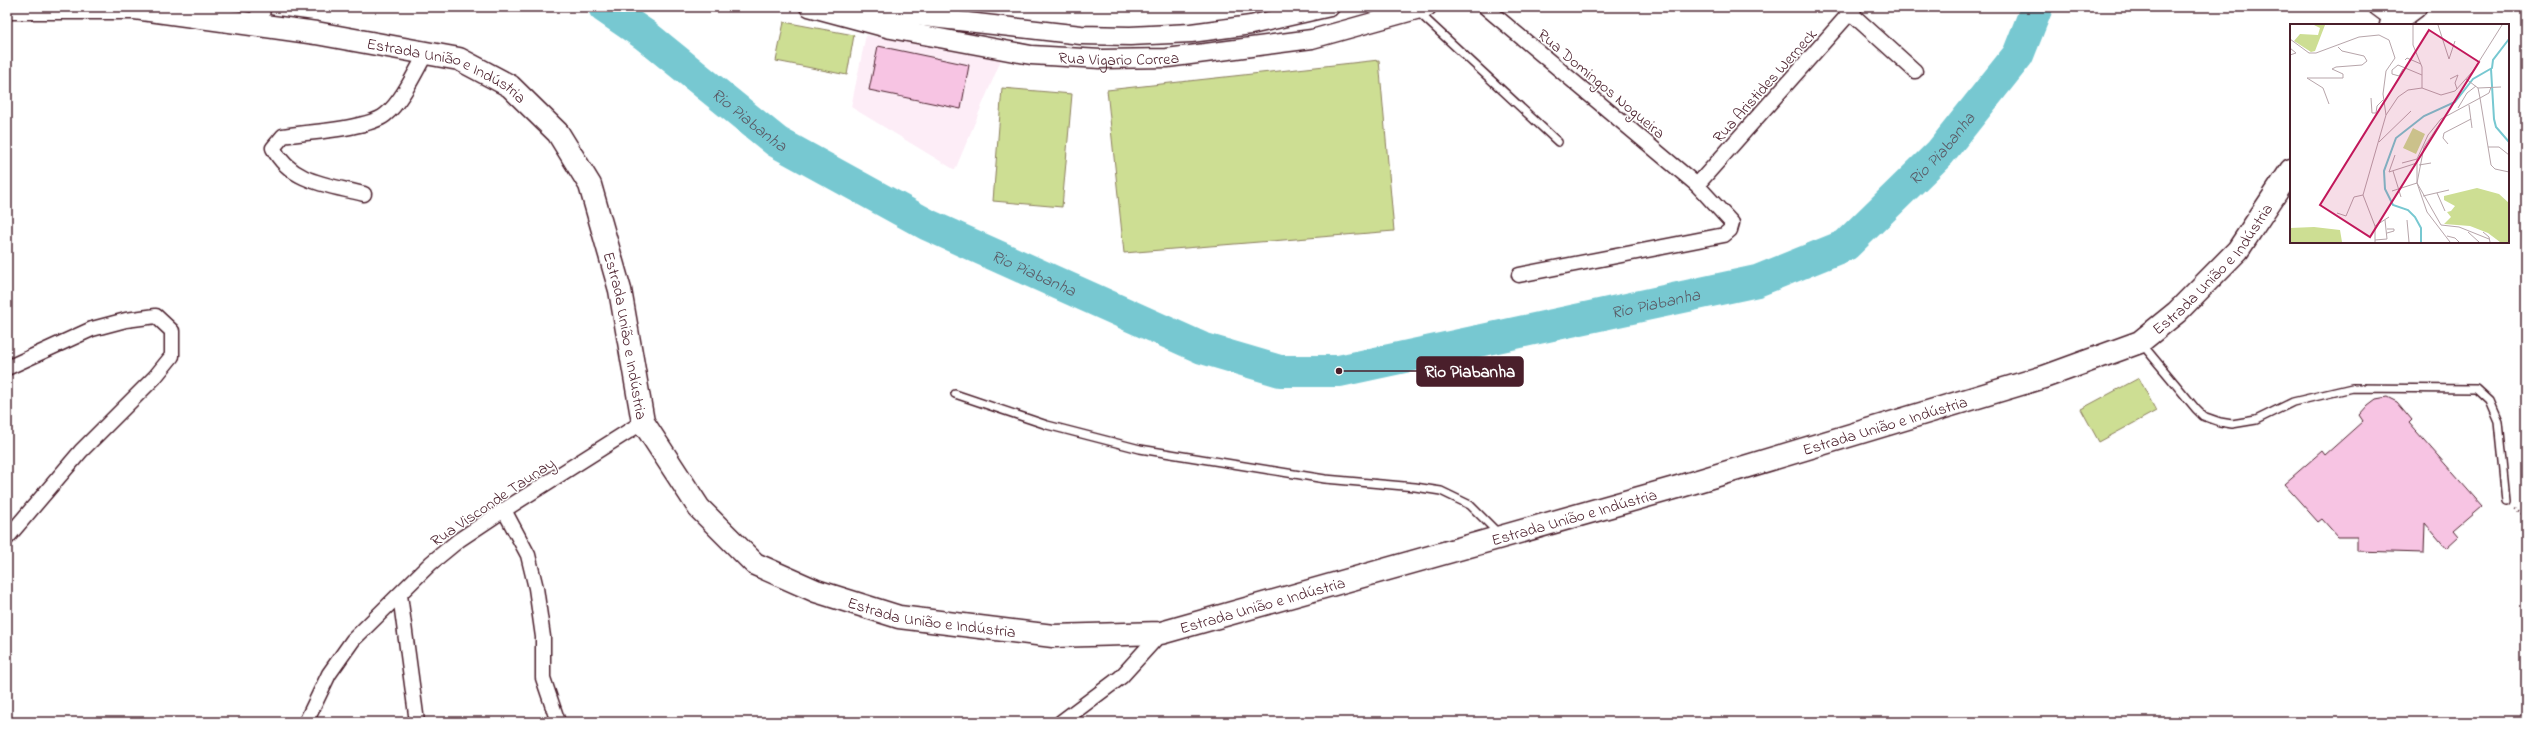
<svg xmlns="http://www.w3.org/2000/svg" width="2533" height="729" viewBox="0 0 2533 729" font-family="'Indie Flower',sans-serif">
<rect width="100%" height="100%" fill="#fff"/>
<filter id="ink" filterUnits="userSpaceOnUse"><feTurbulence type="fractalNoise" baseFrequency=".025" numOctaves="2"/><feDisplacementMap in="SourceGraphic" scale="8" xChannelSelector="R" yChannelSelector="G"/><feConvolveMatrix kernelMatrix="1 2 1 2 8 2 1 2 1" color-interpolation-filters="sRGB"/></filter>
<g filter="url(#ink)">
<polygon fill="#fdedf7" points="866,35 1001,60 955,170 851,107"/>
<g fill="#cdde93" stroke="#8c7e5f">
<polygon points="784,22 854,35 847,75 776,61"/>
<polygon points="1379,60 1394,231 1124,253 1107,90"/>
<polygon points="1002,88 1072,94 1062,207 993,201"/>
<polygon points="2139,378 2156,411 2099,442 2081,409"/>
</g>
<g fill="none" stroke-linecap="round" stroke-linejoin="round">
<path stroke="#77c8d1" stroke-width="32" id="s1" d="M604,7L645,35L777,142L928,225L1202,348L1280,371H1339L1757,281L1846,245L1940,153L2018,55L2037,7"/>
</g>
<g fill="#f7c4e3" stroke="#4a1f2b">
<polygon points="878,46 969,65 961,109 869,90"/>
<polygon points="2387,397 2397,402 2412,420 2409,423 2482,506 2454,530 2459,536 2446,548 2425,523 2424,553 2357,551 2357,537 2338,537 2322,519 2318,522 2284,484 2322,451 2325,455 2363,421 2359,415 2368,405 2376,399"/>
</g>
<g fill="none" stroke-linecap="round" stroke-linejoin="round">
<defs>
<g id="service">
<polyline points="1417,11 1558,142"/>
<polyline points="2142,344 2196,409 2203,416 2220,422 2232,424 2256,420 2293,402 2352,388 2477,389 2490,401 2499,422 2507,501"/>
<polyline points="955,394 1047,425 1140,449 1325,479 1415,487 1441,491 1470,505 1499,534"/>
</g>
<g id="minor">
<polyline points="1485,7 1697,185 1732,223 1730,230 1724,235 1519,275"/>
<polyline points="1844,7 1915,71"/>
<polyline points="2375,7 2394,21"/>
<polyline points="1697,185 1855,7"/>
<path d="M364,194C329,185 291,183 273,148L283,136C307,132 367,129 385,115C401,103 416,71 426,53"/>
<polyline points="7,368 92,329 126,320 156,316 172,331 172,356 155,377 81,451 7,538"/>
<polyline points="504,510 528,555 536,588 543,637 543,678 558,722"/>
<polyline points="400,595 417,722"/>
<polyline points="306,722 329,674 353,640 431,563 459,540 504,510 643,422"/>
<polyline points="1061,722 1121,677 1161,633"/>
</g>
<g id="tertiary">
<path id="s2" d="M809,7L891,29L1031,55L1101,59L1167,58L1312,39L1427,7"/>
<polyline points="836,7 1081,35 1130,36 1191,33 1251,25 1330,7"/>
<polyline points="259,25 261,7"/>
</g>
<g id="primary">
<path id="s3" d="M7,8H135L316,33L459,59L510,86L558,133L590,185L620,290L643,422L699,508L755,564L816,591L899,617L1053,636L1161,633L1678,487L2044,377L2140,342L2177,312L2238,250L2291,170"/>
<polyline points="2391,25 2415,7"/>
</g>
</defs>
<use href="#service" stroke="#4a1f2b" stroke-width="10"/>
<use href="#minor" stroke="#4a1f2b" stroke-width="17"/>
<use href="#tertiary" stroke="#4a1f2b" stroke-width="21"/>
<use href="#primary" stroke="#4a1f2b" stroke-width="25"/>
<polyline stroke="#4a1f2b" stroke-width="2.5" stroke-dasharray="1 3" stroke-linecap="butt" points="2515,508 2526,517"/>
<use href="#service" stroke="#fff" stroke-width="7"/>
<use href="#minor" stroke="#fff" stroke-width="14"/>
<use href="#tertiary" stroke="#fff" stroke-width="18"/>
<use href="#primary" stroke="#fff" stroke-width="22"/>
</g>
</g>
<g text-anchor="middle" stroke-width="3" stroke-linejoin="round" paint-order="stroke">
<g font-size="16" fill="#4a1f2b" stroke="#fff">
<text dy="6" stroke="none"><textPath href="#s2" startOffset="315">Rua Vigario Correa</textPath></text>
<text dy="6" stroke="none"><textPath href="#s3" startOffset="448">Estrada União e Indústria</textPath></text>
<text transform="translate(1602 83) rotate(40)" y="6">Rua Domingos Nogueira</text>
<text transform="translate(1764 85) rotate(-48)" y="6">Rua Aristides Werneck</text>
<text dy="6" stroke="none"><textPath href="#s3" startOffset="2609">Estrada União e Indústria</textPath></text>
<text dy="6" stroke="none"><textPath href="#s3" startOffset="797">Estrada União e Indústria</textPath></text>
<text dy="6" stroke="none"><textPath href="#s3" startOffset="2237">Estrada União e Indústria</textPath></text>
<text transform="translate(492 501) rotate(-34)" y="6">Rua Visconde Taunay</text>
<text dy="6" stroke="none"><textPath href="#s3" startOffset="1913">Estrada União e Indústria</textPath></text>
<text dy="6" stroke="none"><textPath href="#s3" startOffset="1589">Estrada União e Indústria</textPath></text>
<text dy="6" stroke="none"><textPath href="#s3" startOffset="1253">Estrada União e Indústria</textPath></text>
</g>
<g font-size="17" font-style="italic" fill="#5a5a65" stroke="#fff">
<text dy="6" stroke="none"><textPath href="#s1" startOffset="184">Rio Piabanha</textPath></text>
<text dy="6" stroke="none"><textPath href="#s1" startOffset="1492">Rio Piabanha</textPath></text>
<text dy="6" stroke="none"><textPath href="#s1" startOffset="508">Rio Piabanha</textPath></text>
<text dy="6" stroke="none"><textPath href="#s1" startOffset="1156">Rio Piabanha</textPath></text>
</g>
</g>
<g transform="translate(2290 24)">
<rect width="219" height="219" fill="#fff"/>
<path d="M24,1H35L25,27L21,28L4,17L10,10L28,11L30,4ZM123,104L135,110L126,130L113,124ZM187,164L209,170L219,179V218H210L198,209L180,202L154,200L161,193L157,188L161,187L165,182L154,176V172ZM24,203L50,206L52,218H0V204Z" fill="#cdde93"/>
<path fill="none" stroke="#77c8d1" stroke-width="2" d="M201,45L204,95L206,103L219,118M131,218V204L125,193L118,186L103,181L95,165L94,147L106,114L134,92L165,78L183,55L202,44L203,36L219,15"/>
<path fill="none" stroke="#b7a5aa" stroke-width="1" d="M123,1V21L132,43V64M148,1L159,35L165,17M0,15L19,29H26L69,13L89,11L99,16L105,34L96,47L93,70L96,91M0,24L6,29L0,31M115,36L117,34L131,40M113,45L109,52L102,50V46L108,41L132,51M160,55L168,51L165,59L167,65M176,55L188,64L211,63M188,64L190,74L199,69L201,63M81,74L82,89H86L87,82L93,76M39,80L33,64L17,54H53V50L42,45L46,43L72,41L77,37L74,32L52,27L48,23M179,81L182,104M168,84L177,69L186,62M151,98L134,123L127,159L137,188L160,218M89,118L121,87M158,120L153,114L154,109L181,95M198,123H209L219,131M105,131L99,148L127,139M112,139L127,135M129,141L141,139M103,147L111,173M102,167L127,159M147,169L155,187M133,172L159,166M47,189L56,192L64,173L73,171M117,196L119,218M85,202L99,193M178,208L189,218M193,208L199,213L200,218M97,209L104,207V205H97M157,212L165,214L169,218M199,215L169,203L151,201L127,159V135L138,111L151,95L190,74L201,141L205,145L219,148M85,216L97,215L95,196M85,218V202L73,171L96,91L108,73L118,66L132,64L151,71L165,67L183,47L212,1"/>
<path fill="#c2185b" fill-opacity="0.15" stroke="#c2185b" stroke-width="2" d="M139,6L189,38L80,213L30,181Z"/>
<rect width="219" height="219" fill="none" stroke="#4a1f2b" stroke-width="2"/>
</g>
<path fill="none" stroke="#4a1f2b" stroke-width="1.5" d="M1339 371L1417 371"/>
<circle fill="#4a1f2b" stroke="#fff" stroke-width="1.5" cx="1339" cy="371" r="4"/>
<rect fill="#4a1f2b" stroke="#4a1f2b" stroke-width="1.5" x="1417" y="357" width="106" height="29" rx="4"/>
<g font-size="17" text-anchor="middle" font-weight="bold" fill="#fff">
<text x="1470" y="377">Rio Piabanha</text>
</g>
<rect width="2533" height="729" fill="none" stroke="#fff" stroke-width="24"/>
<rect x="12" y="12" width="2509" height="705" fill="none" stroke="#4a1f2b" stroke-width="1.5" filter="url(#ink)"/>
</svg>
